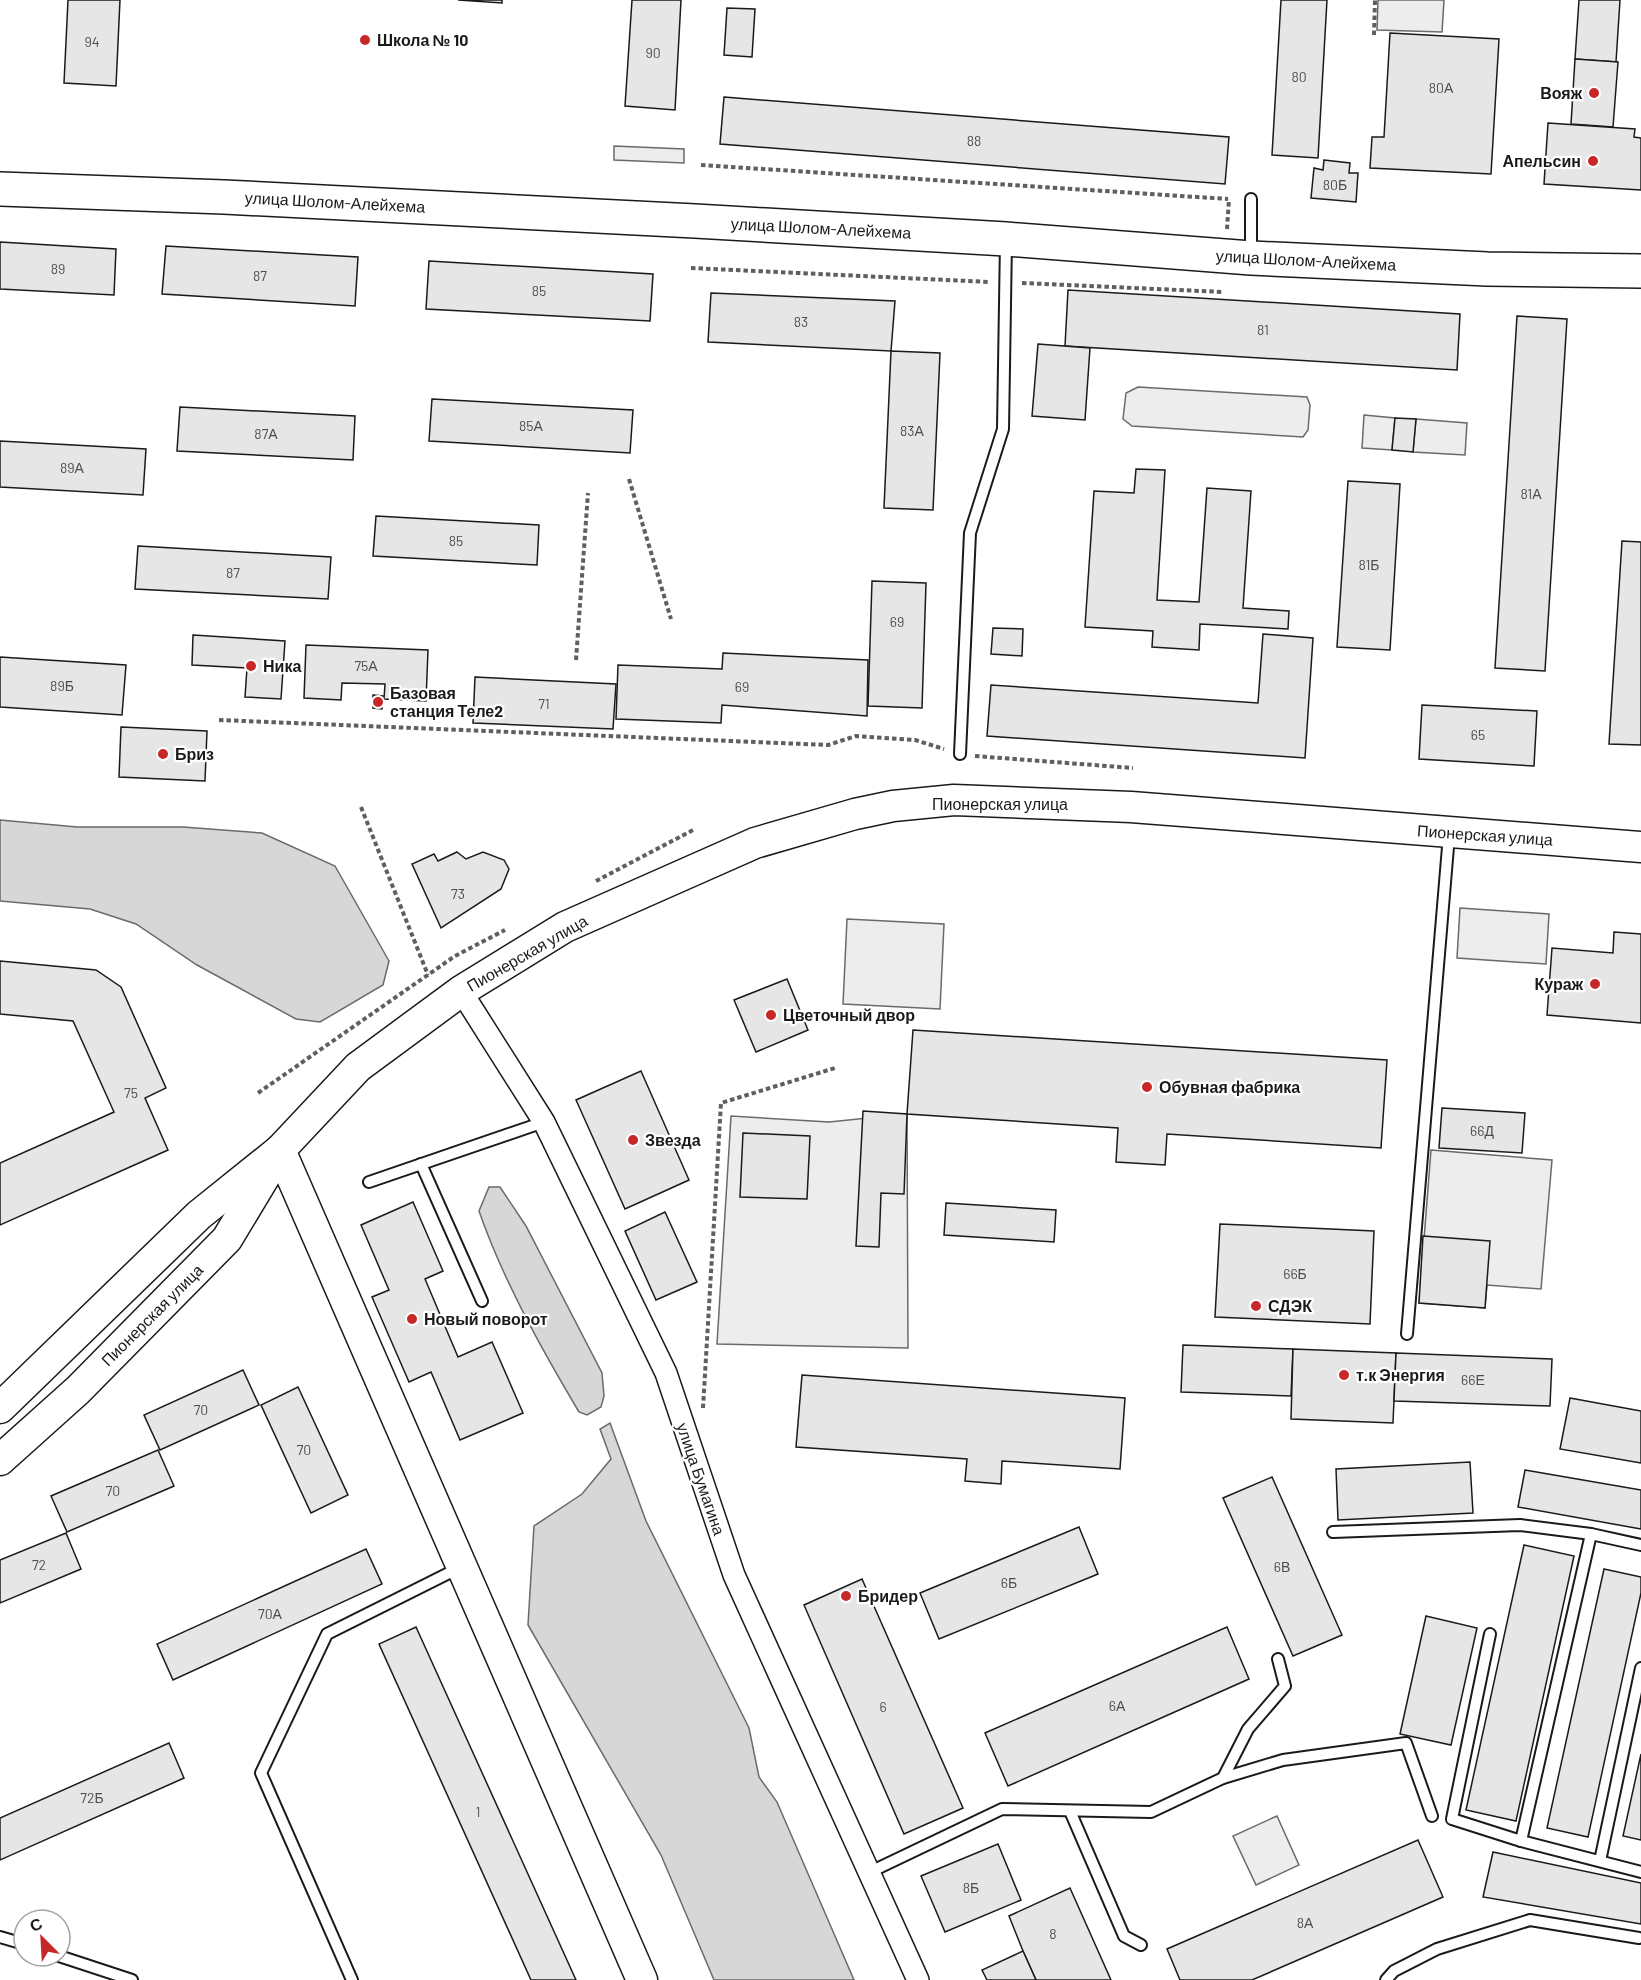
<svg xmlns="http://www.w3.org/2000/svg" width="1641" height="1980" viewBox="0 0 1641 1980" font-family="Barlow,sans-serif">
<rect width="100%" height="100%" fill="#fff"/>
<g fill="#ededed" stroke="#6a6a6a" stroke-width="1.5">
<polygon points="1378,0 1444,0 1442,32 1377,30"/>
<polygon points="614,146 684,149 684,163 614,160"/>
<polygon points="1138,387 1307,397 1310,405 1308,430 1303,437 1132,426 1123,419 1126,393"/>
<polygon points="1364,415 1395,418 1392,450 1362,448"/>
<polygon points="1416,419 1467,423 1465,455 1413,452"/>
<polygon points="1460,908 1549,914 1546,964 1457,958"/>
<polygon points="847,919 944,924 940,1009 843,1004"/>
<polygon points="907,1114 908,1348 717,1344 731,1116 829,1122"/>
<polygon points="1431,1150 1552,1160 1541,1289 1487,1285 1485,1308 1419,1303"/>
<polygon points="1277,1816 1299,1865 1256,1885 1233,1836"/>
</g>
<g fill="#d7d7d7" stroke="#6a6a6a" stroke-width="1.5">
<polygon points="0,820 77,827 183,827 262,833 335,866 389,961 383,985 320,1022 296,1019 197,965 136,924 90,909 0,901"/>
<path d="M489,1187H500L526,1226L602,1373L604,1396L601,1407L587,1415L579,1412C541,1348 503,1280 479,1211Z"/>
<polygon points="610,1423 646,1521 749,1728 759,1777 777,1802 854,1980 714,1980 661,1855 528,1625 534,1526 582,1494 611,1459 600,1429"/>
</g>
<g fill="#e6e6e6" stroke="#1a1a1a" stroke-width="1.5">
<polygon points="68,0 120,0 116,86 64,83"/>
<polygon points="458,0 502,0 502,3"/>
<polygon points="632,0 681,0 675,110 625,106"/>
<polygon points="1281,0 1327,0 1318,158 1272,155"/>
<polygon points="1579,0 1620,0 1616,62 1575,59"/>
<polygon points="727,8 755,9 752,57 724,55"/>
<polygon points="1390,33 1499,39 1491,174 1370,168 1372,137 1384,137"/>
<polygon points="1575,59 1618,62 1613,127 1571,124"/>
<polygon points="724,97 1229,137 1225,184 720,144"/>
<polygon points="1548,123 1635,129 1634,137 1641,138 1641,190 1544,184"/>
<polygon points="1324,160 1350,163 1349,173 1358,173 1356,202 1311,198 1314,168 1323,170"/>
<polygon points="0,242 116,249 114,295 0,289"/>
<polygon points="166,246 358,257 355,306 162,294"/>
<polygon points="429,261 653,274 650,321 426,309"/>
<polygon points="1068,290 1460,314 1457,370 1065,346"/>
<polygon points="711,293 895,301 891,351 708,342"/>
<polygon points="1517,316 1567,319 1545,671 1495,668"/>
<polygon points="1038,344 1090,348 1085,420 1032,416"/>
<polygon points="891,351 940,353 933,510 884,508"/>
<polygon points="432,399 633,410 630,453 429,441"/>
<polygon points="180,407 355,416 353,460 177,451"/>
<polygon points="1395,418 1416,419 1413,452 1392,450"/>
<polygon points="0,441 146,449 143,495 0,487"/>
<polygon points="1136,469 1165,470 1157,600 1199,602 1207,488 1251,491 1243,608 1289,611 1288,629 1200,624 1199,650 1152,647 1153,631 1085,627 1094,491 1134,493"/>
<polygon points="1348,481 1400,484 1390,650 1337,647"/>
<polygon points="376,516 539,525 537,565 373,556"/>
<polygon points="1622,541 1641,542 1641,745 1609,744"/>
<polygon points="138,546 331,557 328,599 135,589"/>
<polygon points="872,581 926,583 922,708 868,706"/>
<polygon points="993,628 1023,629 1022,656 991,654"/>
<polygon points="1263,634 1313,638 1305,758 987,736 991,685 1258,703"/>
<polygon points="193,635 285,641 281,699 245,697 247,668 192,665"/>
<polygon points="306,645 428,650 426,701 384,699 385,684 342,683 341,700 304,698"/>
<polygon points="723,653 868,660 867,716 722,705 721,723 616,719 618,665 722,669"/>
<polygon points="0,657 126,665 122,715 0,707"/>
<polygon points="475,677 616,684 613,729 473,723"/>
<polygon points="373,695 383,696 382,709 373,708"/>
<polygon points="1422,705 1537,711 1534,766 1419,759"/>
<polygon points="121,727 207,731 205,781 119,777"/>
<polygon points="457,852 466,859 483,852 504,860 509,869 501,889 441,928 412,864 434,854 438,861"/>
<polygon points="1614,932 1641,934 1641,1023 1547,1015 1552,948 1613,953"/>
<polygon points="0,961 96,970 121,987 166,1088 145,1098 168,1150 0,1225 0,1163 114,1112 73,1021 0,1014"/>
<polygon points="787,979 808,1030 756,1052 734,1000"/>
<polygon points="913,1030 1387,1060 1381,1148 1167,1134 1165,1165 1116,1162 1118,1128 907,1114"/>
<polygon points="641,1071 689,1180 625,1209 576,1100"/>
<polygon points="1442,1108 1525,1113 1522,1153 1439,1148"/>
<polygon points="863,1111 907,1114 904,1194 881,1193 879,1247 856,1246"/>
<polygon points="743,1133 810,1136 807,1199 740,1197"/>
<polygon points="413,1202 443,1271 425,1279 458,1357 492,1342 523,1413 460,1440 431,1372 409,1382 372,1297 389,1290 361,1225"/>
<polygon points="946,1203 1056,1210 1054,1242 944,1235"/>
<polygon points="665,1212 697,1282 656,1300 625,1231"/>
<polygon points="1220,1224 1374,1231 1370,1324 1215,1317"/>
<polygon points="1423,1236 1490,1241 1485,1308 1419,1303"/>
<polygon points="1183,1345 1293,1349 1291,1396 1181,1392"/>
<polygon points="1293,1349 1396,1353 1393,1423 1291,1419"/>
<polygon points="1396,1353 1552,1359 1550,1406 1394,1401"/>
<polygon points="243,1370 259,1405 160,1450 144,1415"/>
<polygon points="802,1375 1125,1398 1120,1469 1002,1461 1001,1484 965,1481 967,1459 796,1447"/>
<polygon points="298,1387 348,1495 311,1513 261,1405"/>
<polygon points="1570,1398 1641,1411 1641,1463 1560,1449"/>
<polygon points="158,1450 174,1486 67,1532 51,1496"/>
<polygon points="1470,1462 1473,1513 1338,1520 1336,1469"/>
<polygon points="1525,1470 1641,1490 1641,1529 1518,1507"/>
<polygon points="1272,1477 1342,1635 1293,1656 1223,1498"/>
<polygon points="1079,1527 1098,1574 939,1639 920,1593"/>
<polygon points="66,1533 81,1569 0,1603 0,1560"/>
<polygon points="1524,1545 1574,1556 1516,1821 1466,1810"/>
<polygon points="366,1549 382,1584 173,1680 157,1644"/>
<polygon points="1604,1569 1641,1577 1641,1593 1588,1837 1547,1828"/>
<polygon points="862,1579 963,1808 904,1834 804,1605"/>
<polygon points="1426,1616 1477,1628 1451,1745 1400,1734"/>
<polygon points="416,1627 576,1980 531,1980 379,1644"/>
<polygon points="1227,1627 1249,1679 1008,1786 985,1733"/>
<polygon points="169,1743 184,1778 0,1860 0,1818"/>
<polygon points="1641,1754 1641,1840 1623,1836"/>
<polygon points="1418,1840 1443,1897 1252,1980 1180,1980 1167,1949"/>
<polygon points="998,1844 1021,1900 945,1932 921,1876"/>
<polygon points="1493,1852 1641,1883 1641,1924 1483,1897"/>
<polygon points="1070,1888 1111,1980 1036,1980 1023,1951 1009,1916"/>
<polygon points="1023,1951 1036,1980 987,1980 982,1970"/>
</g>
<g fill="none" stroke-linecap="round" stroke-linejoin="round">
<defs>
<g id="lane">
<polyline points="1251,253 1251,199"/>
<polyline points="960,754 970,533 1003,429 1006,241"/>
<polyline points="421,1164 482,1301"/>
<polyline points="369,1182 544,1122"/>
<polyline points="1407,1334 1449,835"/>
<polyline points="1333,1532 1520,1525 1591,1534 1641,1545"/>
<polyline points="1591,1534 1521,1841 1641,1872"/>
<polyline points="1490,1634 1452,1819 1521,1841"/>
<polyline points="1223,1778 1248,1729 1285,1686 1278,1659"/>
<polyline points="1070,1811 1124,1936 1141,1945"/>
<polyline points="1600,1861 1641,1668"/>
<polyline points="868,1873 1002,1809 1151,1812 1223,1778 1283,1760 1406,1743 1432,1816"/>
<polyline points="0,1937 24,1944"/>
<polyline points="59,1956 132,1980"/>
<polyline points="352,1980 261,1773 327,1634 459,1568"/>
<polyline points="1386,1980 1394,1971 1437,1949 1530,1920 1639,1938"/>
</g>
<polyline id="street" points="461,991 544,1122 666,1373 734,1575 918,1980"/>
<g id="secondary">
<polyline points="280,1150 642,1980"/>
<polyline points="0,1408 199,1215 280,1150 358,1067 461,991 565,927 755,843 855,814 893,806 954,800 1131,807 1641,847"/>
<polyline points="0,1460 78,1390 227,1239 271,1166"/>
</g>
<polyline id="primary" points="0,189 224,197 695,221 1006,239 1251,258 1487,269 1641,271"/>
</defs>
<use href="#lane" stroke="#1a1a1a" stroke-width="14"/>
<use href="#street" stroke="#1a1a1a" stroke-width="24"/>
<use href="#secondary" stroke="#1a1a1a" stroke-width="33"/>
<use href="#primary" stroke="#1a1a1a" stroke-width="36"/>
<g stroke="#5f5f5f" stroke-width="4" stroke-dasharray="4.5 3" stroke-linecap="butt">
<polyline points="1374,35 1375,0"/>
<polyline points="701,165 1228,199"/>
<polyline points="1227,229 1229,199"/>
<polyline points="691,268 990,282"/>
<polyline points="1022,283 1224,292"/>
<polyline points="629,479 671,619"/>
<polyline points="576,660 588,493"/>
<polyline points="219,720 828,745 856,736 915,740 944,749"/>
<polyline points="975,756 1133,768"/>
<polyline points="361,807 428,975"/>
<polyline points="596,881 695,829"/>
<polyline points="258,1093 455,956 505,930"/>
<polyline points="703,1408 721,1103 835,1068"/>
</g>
<use href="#lane" stroke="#fff" stroke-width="10"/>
<use href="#street" stroke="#fff" stroke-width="21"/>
<use href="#secondary" stroke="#fff" stroke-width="30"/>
<use href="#primary" stroke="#fff" stroke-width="33"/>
</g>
<g fill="#c62828" stroke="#fff" stroke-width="2">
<circle cx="365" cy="40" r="6"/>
<circle cx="1594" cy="93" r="6"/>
<circle cx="1593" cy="161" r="6"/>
<circle cx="251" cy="666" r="6"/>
<circle cx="378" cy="702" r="6"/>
<circle cx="163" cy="754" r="6"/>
<circle cx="1595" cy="984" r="6"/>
<circle cx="771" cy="1015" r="6"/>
<circle cx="1147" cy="1087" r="6"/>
<circle cx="633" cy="1140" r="6"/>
<circle cx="1256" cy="1306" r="6"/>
<circle cx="412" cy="1319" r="6"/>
<circle cx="1344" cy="1375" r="6"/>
<circle cx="846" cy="1596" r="6"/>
</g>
<g text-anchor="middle" stroke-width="4.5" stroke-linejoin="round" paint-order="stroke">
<g font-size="14" fill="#4d4d4d">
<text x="92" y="47">94</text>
<text x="653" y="58">90</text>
<text x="1299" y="82">80</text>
<text x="1441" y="93">80А</text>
<text x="974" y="146">88</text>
<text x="1335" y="190">80Б</text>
<text x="58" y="274">89</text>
<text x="260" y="281">87</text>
<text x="539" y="296">85</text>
<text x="801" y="327">83</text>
<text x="1263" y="335">81</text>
<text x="531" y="431">85А</text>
<text x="912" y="436">83А</text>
<text x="266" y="439">87А</text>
<text x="72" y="473">89А</text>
<text x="1531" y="499">81А</text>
<text x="456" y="546">85</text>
<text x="1369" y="570">81Б</text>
<text x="233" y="578">87</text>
<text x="897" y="627">69</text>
<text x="366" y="671">75А</text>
<text x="62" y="691">89Б</text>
<text x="742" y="692">69</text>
<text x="544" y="709">71</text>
<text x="1478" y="740">65</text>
<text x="458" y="899">73</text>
<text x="131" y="1098">75</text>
<text x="1482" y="1136">66Д</text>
<text x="1295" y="1279">66Б</text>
<text x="1473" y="1385">66Е</text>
<text x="201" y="1415">70</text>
<text x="304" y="1455">70</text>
<text x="113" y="1496">70</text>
<text x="39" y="1570">72</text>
<text x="1282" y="1572">6В</text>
<text x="1009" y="1588">6Б</text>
<text x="270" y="1619">70А</text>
<text x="1117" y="1711">6А</text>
<text x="883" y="1712">6</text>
<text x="92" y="1803">72Б</text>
<text x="478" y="1817">1</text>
<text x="971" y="1893">8Б</text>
<text x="1305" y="1928">8А</text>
<text x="1053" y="1939">8</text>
</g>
<g font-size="16" font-weight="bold" fill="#1a1a1a" stroke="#fff" text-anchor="start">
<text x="377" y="46">Школа № 10</text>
<text x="1582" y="99" text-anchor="end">Вояж</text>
<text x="1581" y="167" text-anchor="end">Апельсин</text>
<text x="263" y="672">Ника</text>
<text x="390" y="699">Базовая<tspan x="390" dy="18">станция Теле2</tspan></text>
<text x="175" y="760">Бриз</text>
<text x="1583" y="990" text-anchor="end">Кураж</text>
<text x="783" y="1021">Цветочный двор</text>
<text x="1159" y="1093">Обувная фабрика</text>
<text x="645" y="1146">Звезда</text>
<text x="1268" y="1312">СДЭК</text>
<text x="424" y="1325">Новый поворот</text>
<text x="1356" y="1381">т.к Энергия</text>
<text x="858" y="1602">Бридер</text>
</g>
<g font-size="16" fill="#1a1a1a" stroke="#fff">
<text transform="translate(335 202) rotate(3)" y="6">улица Шолом-Алейхема</text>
<text transform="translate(821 228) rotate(3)" y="6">улица Шолом-Алейхема</text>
<text transform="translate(1306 260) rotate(3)" y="6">улица Шолом-Алейхема</text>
<text x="1000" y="810">Пионерская улица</text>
<text transform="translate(1485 835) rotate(4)" y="6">Пионерская улица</text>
<text transform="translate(527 953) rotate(-30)" y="6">Пионерская улица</text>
<text transform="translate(152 1315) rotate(-45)" y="6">Пионерская улица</text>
<text transform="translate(701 1479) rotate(71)" y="6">улица Бумагина</text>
</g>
</g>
<g transform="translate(42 1938) rotate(336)"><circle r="28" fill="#ffffff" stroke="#a3a3a3" stroke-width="1.5"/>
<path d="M0-4.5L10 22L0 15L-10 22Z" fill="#c62828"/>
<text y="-9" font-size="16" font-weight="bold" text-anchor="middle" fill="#1a1a1a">С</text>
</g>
</svg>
